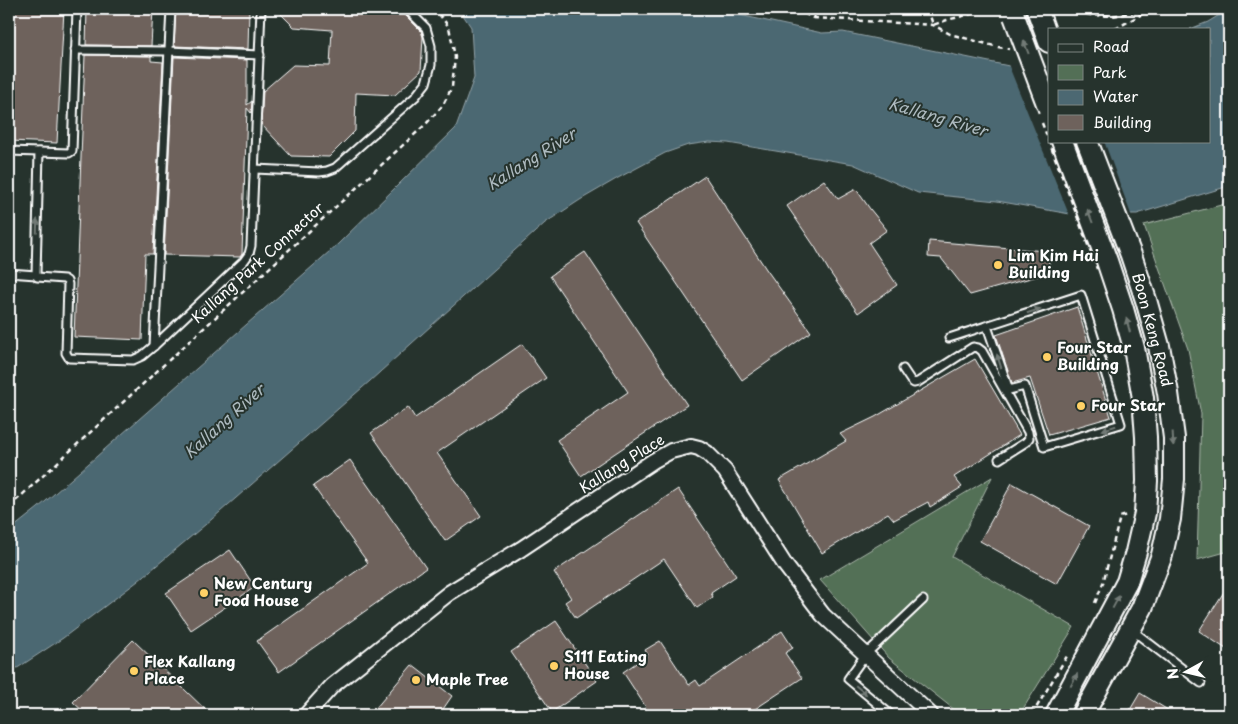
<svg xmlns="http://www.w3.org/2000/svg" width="1238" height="724" viewBox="0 0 1238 724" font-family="'Playpen Sans',sans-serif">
<rect width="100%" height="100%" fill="#26332d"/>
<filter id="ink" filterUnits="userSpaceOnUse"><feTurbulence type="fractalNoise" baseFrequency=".02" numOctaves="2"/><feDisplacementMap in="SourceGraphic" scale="10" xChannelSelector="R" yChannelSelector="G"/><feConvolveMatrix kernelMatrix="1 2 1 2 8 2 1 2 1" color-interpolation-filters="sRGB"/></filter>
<g filter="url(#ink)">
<g fill="#536f56" stroke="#a9b7aa">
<polygon points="1229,203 1229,551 1197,560 1201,414 1188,349 1144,225"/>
<polygon points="992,477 952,557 1074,627 1021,712 1021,715 961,715 889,658 820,580"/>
</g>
<polygon fill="#4c6872" stroke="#94a4aa" points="459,9 712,9 822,33 843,32 1009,66 1049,67 1049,141 1209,141 1209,29 1190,29 1208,22 1229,9 1229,186 1137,214 1070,214 997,201 918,193 853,164 728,143 709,142 688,145 665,153 618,178 580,200 545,223 370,381 212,519 138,581 63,638 19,667 9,672 9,531 38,508 338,244 456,128 474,78 471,27"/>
<polygon fill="#26332d" points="1008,64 1049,64 1049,141 1104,141 1132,217 1070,217"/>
<g fill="#6e625c" stroke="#fff">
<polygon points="9,9 64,9 57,143 9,141"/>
<polygon points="87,9 153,9 151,46 86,45"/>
<polygon points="176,9 249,9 248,49 174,46"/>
<polygon points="276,9 401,9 403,13 421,31 423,37 421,71 395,95 356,93 355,131 329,157 291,156 261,124 263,91 293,65 330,66 332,30 294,27"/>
<polygon points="85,55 151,56 151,61 163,62 153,254 145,254 142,340 74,337"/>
<polygon points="174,57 247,60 247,105 252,101 251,113 247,108 242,254 240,257 164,255"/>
<polygon points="705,176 766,269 811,332 742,380 636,223"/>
<polygon points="824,180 838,199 856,189 870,209 887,230 869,243 897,285 858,313 829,271 815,247 787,206"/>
<polygon points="929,241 1045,251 1052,272 970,295 941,258 928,257"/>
<polygon points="585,252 687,405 581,476 557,440 628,392 550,276"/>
<polygon points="1077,307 1111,417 1049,435 1030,378 1012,383 996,335"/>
<polygon points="522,344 546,378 437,453 481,516 445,541 371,433 408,407 415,418"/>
<polygon points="975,359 1020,435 954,477 962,487 930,507 928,502 894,520 888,513 822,553 779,480 846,441 840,434 875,417"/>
<polygon points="350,460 426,568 279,672 257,641 368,563 313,486"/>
<polygon points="1012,483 1089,526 1057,584 980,541"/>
<polygon points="678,489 736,576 711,593 713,597 697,608 664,559 576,618 565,602 571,598 554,572"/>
<polygon points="230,550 255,587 191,630 166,593"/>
<polygon points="1229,584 1229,651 1199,631"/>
<polygon points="556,621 597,681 552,712 511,652"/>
<polygon points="782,631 793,648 785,653 802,678 746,715 651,715 623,672 648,655 645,650 660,641 689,685 696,680 700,686"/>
<polygon points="133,640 211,715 87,715 73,702"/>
<polygon points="412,665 452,696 439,715 370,715"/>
<polygon points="1140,693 1176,715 1127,715"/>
</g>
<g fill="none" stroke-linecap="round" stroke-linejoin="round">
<defs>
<g id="service">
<polyline points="75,50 168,51 260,55"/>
<polyline points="9,151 69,153 72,151 77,9"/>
<polyline points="255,169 319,172 327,171 335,168 415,97 426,83 431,65 431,46 426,28 407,9"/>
<polyline points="9,273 36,275 37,277 64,279 67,281 68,284 66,353 69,358 133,360 142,356 154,346 244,261 249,254 251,246 261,9"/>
<polyline points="36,275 39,152"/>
<polyline points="949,338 1081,295 1121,424 1044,447 1025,386 1009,390 987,326"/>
<polyline points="154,346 171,9"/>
<polyline points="903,369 911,381 914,383 918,382 973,347 978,348 982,351 1028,432 1029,438 1026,442 999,459"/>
<polyline points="1132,630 1201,683"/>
<polyline points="891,715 848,679 865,655 923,600"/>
</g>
<polyline id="minor" points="306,715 332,686 449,593 521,549 653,461 671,451 691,446 699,448 707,453 725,471 785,565 823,615 931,715"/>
<g id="secondary">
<polyline points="1037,9 1049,42"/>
<polyline points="1056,715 1127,582 1136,552 1145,513 1147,481 1146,437 1143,398 1134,348 1123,309 1107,261 1062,141"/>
<polyline points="1083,715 1142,608 1162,555 1170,519 1174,479 1174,438 1168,393 1159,346 1146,300 1131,255 1087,141"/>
</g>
</defs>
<use href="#service" stroke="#fff" stroke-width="11"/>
<use href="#minor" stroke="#fff" stroke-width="18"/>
<use href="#secondary" stroke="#fff" stroke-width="24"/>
<g stroke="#fff" stroke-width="2.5" stroke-dasharray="5 4" stroke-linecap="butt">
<polyline points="796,9 813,18 819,9"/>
<polyline points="928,9 933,25 947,20 982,11 983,9"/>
<polyline points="1069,9 1091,15 1112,16 1152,9"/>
<polyline points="813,18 933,25 950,34 998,47 1009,49"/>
<polyline points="1115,29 1149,10"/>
<polyline points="9,507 426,124 443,105 452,87 455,57 449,27 435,9"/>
<polyline points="1095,603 1103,583 1120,517 1127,515"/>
<polyline points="1032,715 1067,656"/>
</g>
<use href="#service" stroke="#26332d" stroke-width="7"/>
<use href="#minor" stroke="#26332d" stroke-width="14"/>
<use href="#secondary" stroke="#26332d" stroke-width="20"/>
<defs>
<polyline id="secondary-bridge" points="1014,16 1049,109"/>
</defs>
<use href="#secondary-bridge" stroke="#fff" stroke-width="24" stroke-linecap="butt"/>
<polyline stroke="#fff" stroke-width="2.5" stroke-dasharray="5 4" stroke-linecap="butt" points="1042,123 1097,269"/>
<use href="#secondary-bridge" stroke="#26332d" stroke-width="20"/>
</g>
<defs><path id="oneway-solid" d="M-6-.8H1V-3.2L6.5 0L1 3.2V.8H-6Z" transform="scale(1.25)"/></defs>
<g fill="#727a76">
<use href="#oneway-solid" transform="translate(1026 47) rotate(-111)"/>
<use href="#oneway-solid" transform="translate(1090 216) rotate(-111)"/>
<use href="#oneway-solid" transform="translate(37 226) rotate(-88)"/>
<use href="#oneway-solid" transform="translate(1034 311) rotate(-18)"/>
<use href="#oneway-solid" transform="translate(1128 325) rotate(-105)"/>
<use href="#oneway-solid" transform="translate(999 361) rotate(-108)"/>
<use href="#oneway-solid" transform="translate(1109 428) rotate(163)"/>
<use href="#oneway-solid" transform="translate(1173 439) rotate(87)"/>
<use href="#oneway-solid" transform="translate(1116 602) rotate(-62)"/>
<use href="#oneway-solid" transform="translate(1074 680) rotate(-62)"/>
<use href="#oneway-solid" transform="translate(861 690) rotate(40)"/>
</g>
</g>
<g fill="#ffd166" stroke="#26332d" stroke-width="2">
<circle cx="998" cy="265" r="5"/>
<circle cx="1047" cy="357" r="5"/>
<circle cx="1081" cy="406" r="5"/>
<circle cx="204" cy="593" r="5"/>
<circle cx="554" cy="666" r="5"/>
<circle cx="134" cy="671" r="5"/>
<circle cx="416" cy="680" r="5"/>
</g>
<g text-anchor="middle" stroke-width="4" stroke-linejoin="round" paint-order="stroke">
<g font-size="15" font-weight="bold" fill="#fff" stroke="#26332d" text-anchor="start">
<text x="1008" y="261">Lim Kim Hai<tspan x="1008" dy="17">Building</tspan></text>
<text x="1057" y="353">Four Star<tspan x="1057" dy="17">Building</tspan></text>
<text x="1091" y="411">Four Star</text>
<text x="214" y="589">New Century<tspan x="214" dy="17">Food House</tspan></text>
<text x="564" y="662">S111 Eating<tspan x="564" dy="17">House</tspan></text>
<text x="144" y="667">Flex Kallang<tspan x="144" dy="17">Place</tspan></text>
<text x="426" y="685">Maple Tree</text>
</g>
<g font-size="15" fill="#fff" stroke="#26332d">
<text transform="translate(258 263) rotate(-42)" y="5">Kallang Park Connector</text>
<text transform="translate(1152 330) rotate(75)" y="5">Boon Keng Road</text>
<text transform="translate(622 464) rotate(-32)" y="5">Kallang Place</text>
</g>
<g font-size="16" font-style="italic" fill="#aebbc0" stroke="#26332d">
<text transform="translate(938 117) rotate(16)" y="6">Kallang River</text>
<text transform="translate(531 159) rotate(-32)" y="6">Kallang River</text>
<text transform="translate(224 421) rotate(-42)" y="6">Kallang River</text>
</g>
</g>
<rect width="1238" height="724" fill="none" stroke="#26332d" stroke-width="30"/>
<rect x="15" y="15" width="1208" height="694" fill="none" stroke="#fff" stroke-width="2" filter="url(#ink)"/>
<rect x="1048" y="28" width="162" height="115" fill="#26332d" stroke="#7d8581"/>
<rect x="1058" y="44" width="25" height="8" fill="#26332d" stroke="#7d8581"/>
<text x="1093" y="52" font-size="15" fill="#ffffff">Road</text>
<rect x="1058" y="65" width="25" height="15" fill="#536f56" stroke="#7d8581"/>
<text x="1093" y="78" font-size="15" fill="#ffffff">Park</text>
<rect x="1058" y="90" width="25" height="15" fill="#4c6872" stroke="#7d8581"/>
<text x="1093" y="102" font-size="15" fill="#ffffff">Water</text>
<rect x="1058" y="115" width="25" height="15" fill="#6e625c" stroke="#7d8581"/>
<text x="1093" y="128" font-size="15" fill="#ffffff">Building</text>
<g transform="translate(1186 672) rotate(262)" stroke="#26332d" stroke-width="4" paint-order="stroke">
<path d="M0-4L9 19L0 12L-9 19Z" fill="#ffffff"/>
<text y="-8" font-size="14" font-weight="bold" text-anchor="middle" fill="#ffffff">N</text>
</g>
</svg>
